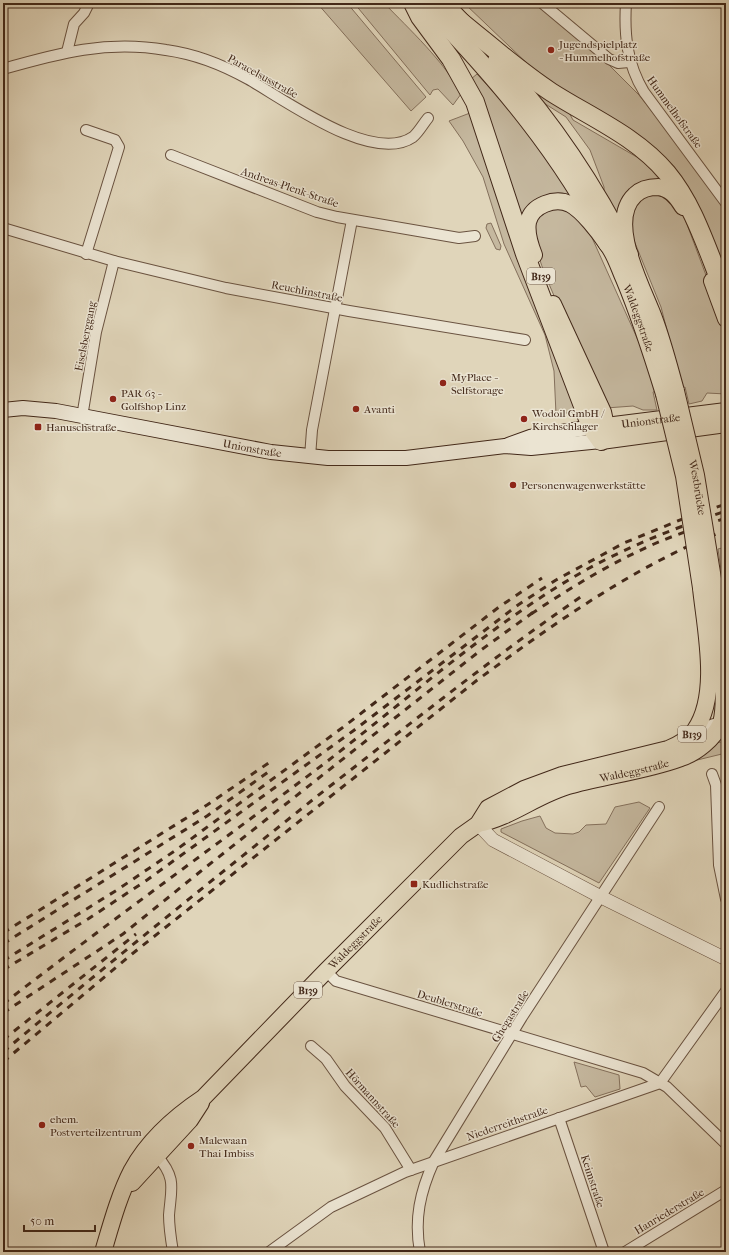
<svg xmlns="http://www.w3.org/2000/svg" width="729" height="1255" viewBox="0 0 729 1255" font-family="'IM FELL French Canon',serif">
<rect width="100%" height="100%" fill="#e0d5ba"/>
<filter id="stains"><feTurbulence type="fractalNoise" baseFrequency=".005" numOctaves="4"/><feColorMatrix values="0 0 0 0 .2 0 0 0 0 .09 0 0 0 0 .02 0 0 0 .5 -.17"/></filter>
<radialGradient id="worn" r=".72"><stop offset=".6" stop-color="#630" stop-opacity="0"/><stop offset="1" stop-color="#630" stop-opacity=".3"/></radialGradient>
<g fill="#c5b89f" stroke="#84705c">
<polygon points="317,3 347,3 426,97 411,111"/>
<path d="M354,3H384C409,29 445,62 461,94L453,105L438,89L433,90L430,95Z"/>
<polygon points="464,3 537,3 602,58 639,95 685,153 716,197 726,212 726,279 679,180 577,99 533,69"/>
<polygon points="477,74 508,108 562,177 571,199 522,222 471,79"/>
<polygon points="531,85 566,107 573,120 635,156 646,161 669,184 655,181 618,221 604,197 604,187 590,150 566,117 539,100"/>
<polygon points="470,113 577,412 556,414 554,371 545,335 504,244 483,177 463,141 449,121"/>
<polygon points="656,193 661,193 682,211 722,318 726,331 726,394 707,393 702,401 689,404 685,387 682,388 661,307 633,238 630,222 637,200"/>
<path d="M566,208L589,231L646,358L656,391L653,392L657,410H643L633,406L606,408C590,374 573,340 558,305C547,279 534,253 533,224L546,210Z"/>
<polygon points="491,223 501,246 500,250 496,249 486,228 487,224"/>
<polygon points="726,547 726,605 718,549"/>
<polygon points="721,742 726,743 726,753 689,762 716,743"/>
<polygon points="639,802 650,808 599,883 501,832 501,829 522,821 540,816 546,828 555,833 573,834 579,832 586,825 606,824 615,807"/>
<polygon points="574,1062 619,1075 620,1089 595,1097 586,1086 581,1087"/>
</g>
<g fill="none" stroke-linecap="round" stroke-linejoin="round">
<defs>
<g id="minor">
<polyline points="542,3 609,59 618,63 629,62"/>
<path d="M626,3C624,35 627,64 644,92L726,203"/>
<polyline points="67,52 74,24 84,13 89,3"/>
<path d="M3,69C59,53 107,40 166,50C195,54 223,65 248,79C284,99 372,165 413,137C419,132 423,124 428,118"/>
<polyline points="86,130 115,140 119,147 86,254"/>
<polyline points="171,155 317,212 337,217 459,238 475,236"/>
<polyline points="3,228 114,261 226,288 349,311 525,340"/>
<polyline points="82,417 96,332 114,261"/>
<polyline points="310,457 312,430 352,220"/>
<polyline points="695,731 714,724 724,724"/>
<polyline points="712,774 716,785 719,865 726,899"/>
<polyline points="326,971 336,981 643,1073 667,1087 726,1144"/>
<polyline points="311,1046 326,1059 345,1086 385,1128 411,1170"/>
<polyline points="559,1118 604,1252"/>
<path d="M157,1156C177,1178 171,1189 169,1215C169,1227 171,1240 173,1252"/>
<polyline points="269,1252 331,1207 405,1172 660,1083 726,991"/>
<path d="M420,1252C414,1219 420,1192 434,1161L522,1017L659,807"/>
<polyline points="625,1252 726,1190"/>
</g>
<polyline id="tertiary" points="478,824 493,840 601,897 726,959"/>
<g id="secondary">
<path id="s1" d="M3,410L23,408L56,411L271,452L328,458H406L505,446L531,448L601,441"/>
<polyline points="508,445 530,437 599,426"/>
</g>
<g id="primary">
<path id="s2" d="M534,255C530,245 526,233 528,222C532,205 555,197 570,204C582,210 599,232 607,244C615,254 619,268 624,279C640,317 652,355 664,394"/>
<polyline points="712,281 726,319"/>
<polyline points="553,304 603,412 606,426 601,441"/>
<path d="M676,391C669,366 663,342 654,318C643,288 606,222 635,195C641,189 650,187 658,187C670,188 677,197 683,207"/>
<path id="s3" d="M606,426L726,411"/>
<polyline points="601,441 726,424"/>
<path id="s4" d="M478,824C511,818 539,793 572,785C608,775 646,771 681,758C696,753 714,739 721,723C729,697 718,617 714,585"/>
<polyline points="132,1183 190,1120 201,1103"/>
<path id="s5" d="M103,1252C111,1225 119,1195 132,1170C148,1141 176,1116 203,1098L326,971L461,836L478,824L488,808L524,789L562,775L668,749C678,745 689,739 695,730C720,694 705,628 701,588"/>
</g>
<g id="motorway">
<polyline points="413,3 420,17 451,59 475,102 525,254 591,427 601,441"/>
<path d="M422,3L430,8C500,81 562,154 608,244"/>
<polyline points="443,3 468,29"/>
<path d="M460,21C490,45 519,71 551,92C590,117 636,136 667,173C696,208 708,254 726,295"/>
<path d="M497,61C550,120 594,185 629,255"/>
</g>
</defs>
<use href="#minor" stroke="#6a5341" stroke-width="12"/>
<use href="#tertiary" stroke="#6a5341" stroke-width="14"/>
<use href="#secondary" stroke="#422819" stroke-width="16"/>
<use href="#primary" stroke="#422819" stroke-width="18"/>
<use href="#motorway" stroke="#422819" stroke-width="20"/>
<use href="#minor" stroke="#ebe4d2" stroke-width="10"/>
<use href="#tertiary" stroke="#ebe4d2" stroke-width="13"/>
<use href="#secondary" stroke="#ebe4d2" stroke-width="14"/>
<use href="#primary" stroke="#e0d5ba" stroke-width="16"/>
<use href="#motorway" stroke="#e0d5ba" stroke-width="18"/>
<g stroke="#422819" stroke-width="3" stroke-dasharray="7 7" stroke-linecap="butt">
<path d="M531,614C570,588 611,563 654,544C677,534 702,526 726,518"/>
<polyline points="3,933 207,805 270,762"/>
<polyline points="3,944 207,816 271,770"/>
<polyline points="3,961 117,890 176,850 342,728 499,607 542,578"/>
<polyline points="3,970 88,919 147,880 353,731 518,605 556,580 624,543 685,518 726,504"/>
<path d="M3,1004C109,922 218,844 325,763C408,699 492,623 584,571C629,546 677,527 726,511"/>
<polyline points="3,1013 123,934 201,871 481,650 535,611"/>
<polyline points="3,1040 136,934"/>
<path d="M3,1052C109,963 217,876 325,790C410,724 493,657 582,596"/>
<path d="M3,1062L132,954L476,681C555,623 634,566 726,530"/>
</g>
<defs>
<g id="primary-bridge">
<path id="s6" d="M676,391L696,475L714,585"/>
<polyline points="664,394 684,476 701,588"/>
</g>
</defs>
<use href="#primary-bridge" stroke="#422819" stroke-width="18" stroke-linecap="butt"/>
<use href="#primary-bridge" stroke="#e0d5ba" stroke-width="16"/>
</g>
<g fill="#8f2418" stroke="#ebe4d2" stroke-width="1.5">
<circle cx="551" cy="50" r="4"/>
<circle cx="443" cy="383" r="4"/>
<circle cx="113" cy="399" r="4"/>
<circle cx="356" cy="409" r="4"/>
<circle cx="524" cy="419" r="4"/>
<rect x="34" y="423" width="8" height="8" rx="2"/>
<circle cx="513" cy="485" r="4"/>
<rect x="410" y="880" width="8" height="8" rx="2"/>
<circle cx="42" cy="1125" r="4"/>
<circle cx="191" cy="1146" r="4"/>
</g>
<g text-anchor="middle" stroke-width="3" stroke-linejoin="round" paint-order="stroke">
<g fill="#ebe4d2" stroke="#756050" stroke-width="1">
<rect x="527" y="268" width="28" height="16" rx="3"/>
<rect x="678" y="726" width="28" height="16" rx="3"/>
<rect x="294" y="982" width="28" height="16" rx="3"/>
</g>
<g font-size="10" font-weight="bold" fill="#422819">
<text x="541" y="280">B139</text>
<text x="692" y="738">B139</text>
<text x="308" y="994">B139</text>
</g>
<g font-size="11" fill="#422819" stroke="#ebe4d2" text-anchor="start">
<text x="559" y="48">Jugendspielplatz<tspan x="559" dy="13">- Hummelhofstraße</tspan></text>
<text x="451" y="381">MyPlace -<tspan x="451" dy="13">Selfstorage</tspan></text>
<text x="121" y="397">PAR 63 -<tspan x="121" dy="13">Golfshop Linz</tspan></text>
<text x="364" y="413">Avanti</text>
<text x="532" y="417">Wodoil GmbH /<tspan x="532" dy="13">Kirchschlager</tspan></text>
<text x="46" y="431">Hanuschstraße</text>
<text x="521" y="489">Personenwagenwerkstätte</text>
<text x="422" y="888">Kudlichstraße</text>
<text x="50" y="1123">ehem.<tspan x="50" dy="13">Postverteilzentrum</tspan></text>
<text x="199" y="1144">Malewaan<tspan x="199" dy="13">Thai Imbiss</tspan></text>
</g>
<g font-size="11" fill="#422819" stroke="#ebe4d2">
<text transform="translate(263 76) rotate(29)" y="4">Paracelsusstraße</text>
<text transform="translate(675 112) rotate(54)" y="4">Hummelhofstraße</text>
<text transform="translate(290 187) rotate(19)" y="4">Andreas-Plenk-Straße</text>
<text transform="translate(307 291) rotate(11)" y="4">Reuchlinstraße</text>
<text dy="4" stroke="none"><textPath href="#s2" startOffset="221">Waldeggstraße</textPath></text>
<text transform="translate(85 336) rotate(-79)" y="4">Eiselsberggang</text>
<text dy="4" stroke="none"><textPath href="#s3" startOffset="45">Unionstraße</textPath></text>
<text dy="4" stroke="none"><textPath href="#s1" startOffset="253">Unionstraße</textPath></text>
<text dy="4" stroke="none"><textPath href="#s6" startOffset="99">Westbrücke</textPath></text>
<text dy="4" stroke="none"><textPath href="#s4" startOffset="166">Waldeggstraße</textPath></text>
<text dy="4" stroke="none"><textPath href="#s5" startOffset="407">Waldeggstraße</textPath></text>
<text transform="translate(450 1003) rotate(17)" y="4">Deublerstraße</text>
<text transform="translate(510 1016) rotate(-58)" y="4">Ghegastraße</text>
<text transform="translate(373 1098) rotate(48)" y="4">Hörmannstraße</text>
<text transform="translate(507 1123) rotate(-19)" y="4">Niederreithstraße</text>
<text transform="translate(593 1181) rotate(72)" y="4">Keimstraße</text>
<text transform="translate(669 1211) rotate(-31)" y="4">Hanriederstraße</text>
</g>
</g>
<rect width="729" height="1255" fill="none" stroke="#e0d5ba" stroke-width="16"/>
<rect x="4" y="4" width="721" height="1247" fill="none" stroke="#422819" stroke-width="2"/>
<rect x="8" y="8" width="713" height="1239" fill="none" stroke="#422819"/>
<path d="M24 1225v6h71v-6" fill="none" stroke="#422819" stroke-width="2"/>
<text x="30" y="1225" font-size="12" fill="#422819" stroke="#ebe4d2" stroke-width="3" paint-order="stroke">50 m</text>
<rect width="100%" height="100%" filter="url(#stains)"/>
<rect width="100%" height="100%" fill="url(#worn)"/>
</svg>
